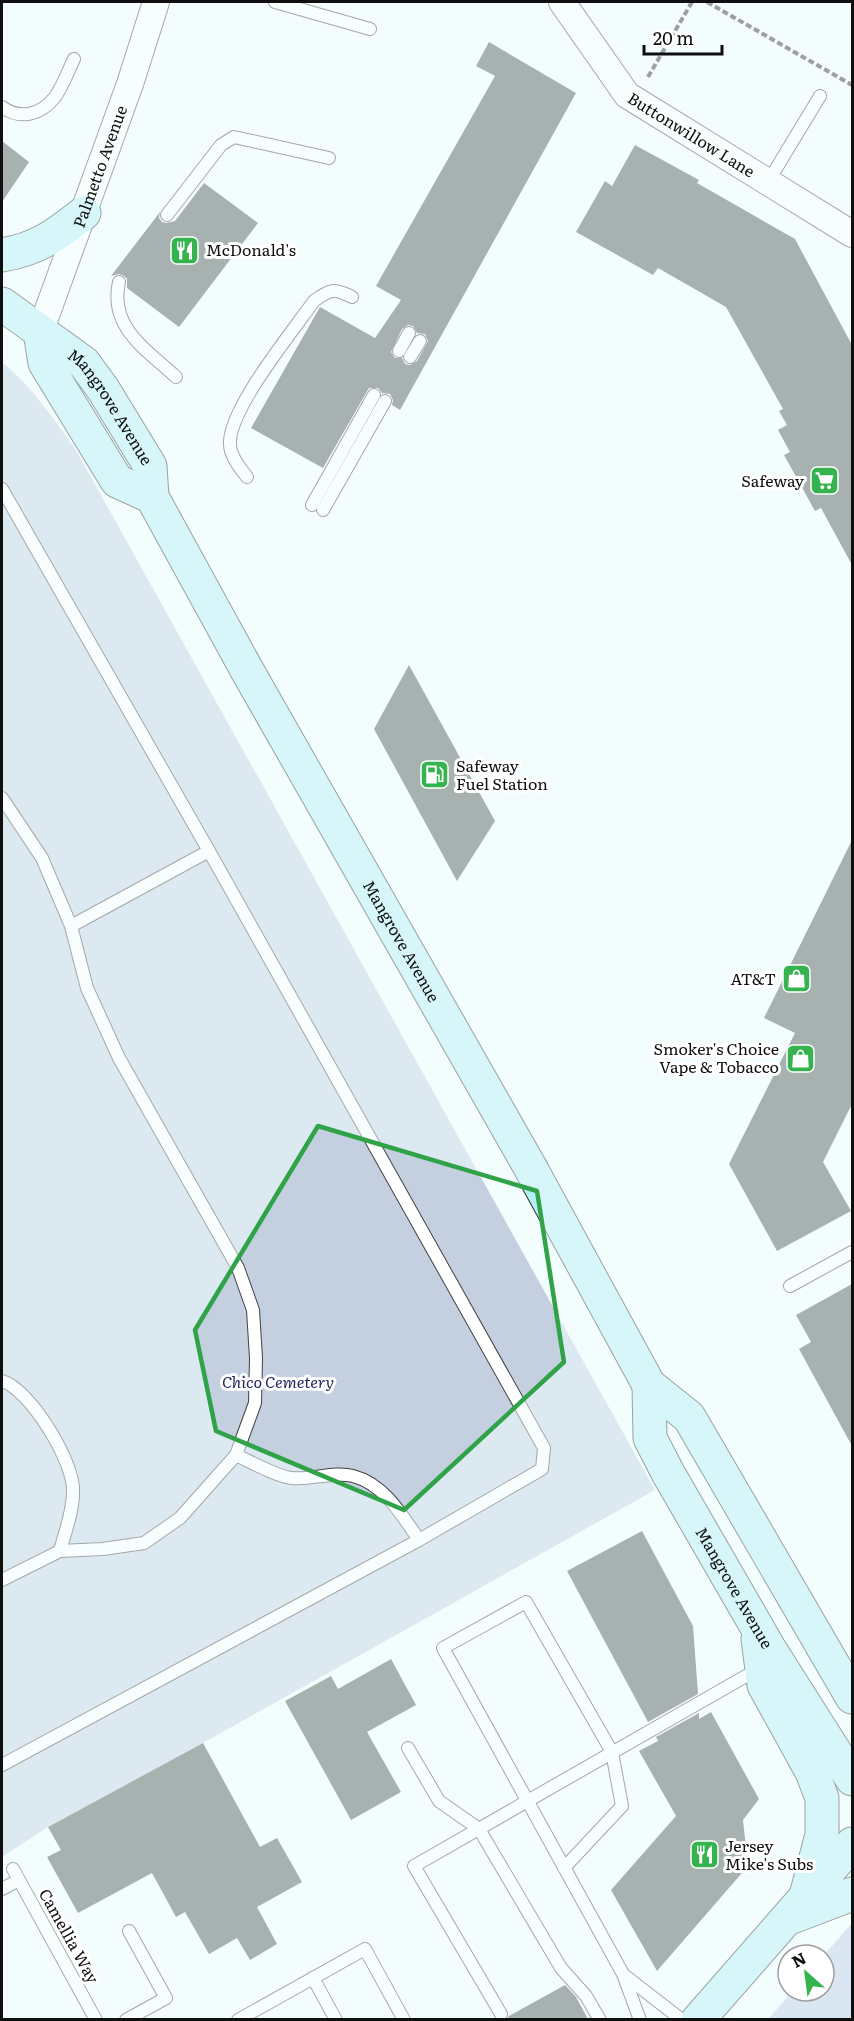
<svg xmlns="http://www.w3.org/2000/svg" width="854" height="2021" viewBox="0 0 854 2021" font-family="Literata,serif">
<rect width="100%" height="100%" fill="#f3fdfe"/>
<polygon fill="#bfc9e6" points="852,1923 852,2019 768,2019 793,1991 824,1991 824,1955"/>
<path fill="#c4d0df" d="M2,362C32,387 55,420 77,452L655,1490L203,1743L48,1827L2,1857Z"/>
<g fill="#4c5753" fill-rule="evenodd">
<path d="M489,42L576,93L400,410L392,405L393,400L390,394L382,393L378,388H369L323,468L251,428L320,307L375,338L401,300L376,286L495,76L476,66ZM408,325L413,326L417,333L425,334L428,341L417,361L410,365L405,364L402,358H395L391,352L402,329Z"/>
<polygon points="2,141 29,162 2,202"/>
<polygon points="635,145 699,180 697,183 795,239 852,345 852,565 821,508 815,511 784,455 790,452 778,430 787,425 779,411 783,409 726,307 658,268 653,275 576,232 605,181 612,186"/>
<polygon points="204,183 258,223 179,327 127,288 127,279 124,276 119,274 111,276 160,212 159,218 162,222 166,223 175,221"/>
<polygon points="409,665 495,821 457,881 374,729"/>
<polygon points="852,840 852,1104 823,1162 851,1211 777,1251 729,1164 795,1033 764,1018"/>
<polygon points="852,1284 852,1446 799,1349 811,1342 796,1315"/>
<polygon points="642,1531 693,1626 698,1694 648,1722 567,1571"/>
<polygon points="391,1659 416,1705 367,1732 401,1792 351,1820 285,1701 331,1676 338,1689"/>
<polygon points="711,1712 759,1799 743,1820 748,1866 657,1971 611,1890 676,1816 639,1751 658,1741 656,1737 699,1713 699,1719"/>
<polygon points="203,1743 260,1847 277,1838 302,1882 257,1907 277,1944 250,1960 237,1938 209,1954 185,1912 176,1917 152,1873 78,1913 47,1857 61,1850 48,1827"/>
<polygon points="565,1985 576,1997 588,2019 507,2019 509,2016"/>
</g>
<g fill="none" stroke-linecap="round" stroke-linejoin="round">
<defs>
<g id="lane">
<polyline points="275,2 370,29"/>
<path d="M2,107C20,120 41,115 55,97C63,86 68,71 74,59"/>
<polyline points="768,182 820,96"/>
<polyline points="167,215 221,145 234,137 329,158"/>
<path d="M119,282C109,328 146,349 176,377"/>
<polyline points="399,351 409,333"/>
<polyline points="410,357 420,341"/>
<path d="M247,477C240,468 230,456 230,444C228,410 293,331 314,301C330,289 334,288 352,297"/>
<polyline points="2,489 209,851 544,1448 542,1469 419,1540 2,1765"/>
<polyline points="312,505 374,395"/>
<polyline points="323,510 385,401"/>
<polyline points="2,798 42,858 71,926 87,988 119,1058 238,1268 253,1310 256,1358 255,1403 236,1455 180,1518 144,1543 103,1549 60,1551 2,1580"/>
<polyline points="71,926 209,851"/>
<polyline points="790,1286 852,1252"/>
<path d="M2,1381C30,1389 75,1463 73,1492C73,1512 65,1532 60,1551"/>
<path d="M236,1455C249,1461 280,1478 292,1478C312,1480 334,1471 353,1476C384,1484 402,1515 419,1540"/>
<polyline points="408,1748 439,1801 479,1829 561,1968 586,1996 600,2020"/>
<polyline points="564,1868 622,1806 612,1752 526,1602 443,1648 623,1974 640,2020"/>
<polyline points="13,1869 96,2020"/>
<polyline points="2,1889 19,1880"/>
<polyline points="624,1975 682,2020"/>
<polyline points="313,1978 336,2020"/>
<polyline points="501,2014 414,1866 760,1668"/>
<polyline points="126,2020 166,1998 129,1931"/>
<polyline points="238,2020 365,1949 404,2020"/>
</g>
<g id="street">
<path id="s1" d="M562,2L627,95L852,234"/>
<path id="s2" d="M40,332L130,84L156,2"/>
</g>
<g id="secondary">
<path d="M2,255C38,249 56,235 84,213"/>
<path id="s3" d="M2,304L84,363L103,389L150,466L152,497L248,672L530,1167L649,1385L689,1417L852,1697"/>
<polyline points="40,332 45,363 117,481 152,497"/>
<path id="s4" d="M649,1385L650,1438L668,1473L769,1648L852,1779"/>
<polyline points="758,1639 764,1685 812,1772 822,1798 822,1835 806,1896"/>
<polyline points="792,1917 852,1894"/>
<polyline points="698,2020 852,1844"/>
</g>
</defs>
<use href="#lane" stroke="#424242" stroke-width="14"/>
<use href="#street" stroke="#424242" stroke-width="28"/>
<use href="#secondary" stroke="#313131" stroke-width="35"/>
<g stroke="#313131" stroke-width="4" stroke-dasharray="6 3" stroke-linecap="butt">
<polyline points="707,2 852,85"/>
<polyline points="648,77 692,2"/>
</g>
<use href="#lane" stroke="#fff" stroke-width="12"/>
<use href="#street" stroke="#fff" stroke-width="26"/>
<use href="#secondary" stroke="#b4eef7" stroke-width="33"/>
</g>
<path d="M0 0H854V2021H0ZM318,1126L537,1191L564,1362L404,1510L216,1431L195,1330Z" fill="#f3fdfe" fill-opacity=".55" fill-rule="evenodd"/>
<path fill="none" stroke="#30a348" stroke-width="4.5" stroke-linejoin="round" d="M318,1126L537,1191L564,1362L404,1510L216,1431L195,1330Z"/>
<defs>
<symbol id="restaurant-square" viewBox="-11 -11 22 22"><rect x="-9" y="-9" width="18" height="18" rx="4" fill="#34b34e" stroke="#fff"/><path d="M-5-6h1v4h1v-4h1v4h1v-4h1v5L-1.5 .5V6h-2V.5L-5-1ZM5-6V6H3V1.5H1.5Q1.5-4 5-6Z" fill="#fff"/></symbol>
<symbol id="supermarket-square" viewBox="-11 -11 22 22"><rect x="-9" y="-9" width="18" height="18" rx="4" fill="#34b34e" stroke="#fff"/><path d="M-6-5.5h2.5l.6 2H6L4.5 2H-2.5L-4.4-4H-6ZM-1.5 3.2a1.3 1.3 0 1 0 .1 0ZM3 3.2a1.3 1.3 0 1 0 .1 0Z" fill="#fff"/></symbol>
<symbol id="fuel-square" viewBox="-11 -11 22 22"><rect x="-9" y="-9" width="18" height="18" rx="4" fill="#34b34e" stroke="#fff"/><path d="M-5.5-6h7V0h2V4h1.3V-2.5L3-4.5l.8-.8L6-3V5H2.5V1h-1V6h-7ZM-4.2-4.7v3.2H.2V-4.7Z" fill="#fff"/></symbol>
<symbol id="shop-square" viewBox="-11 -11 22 22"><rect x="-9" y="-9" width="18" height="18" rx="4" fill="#34b34e" stroke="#fff"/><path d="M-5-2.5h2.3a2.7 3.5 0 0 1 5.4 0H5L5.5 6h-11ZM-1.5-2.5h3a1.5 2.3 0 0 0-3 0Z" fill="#fff"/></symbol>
</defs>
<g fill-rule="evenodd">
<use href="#restaurant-square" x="168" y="234" width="33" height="33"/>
<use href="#supermarket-square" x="808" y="464" width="33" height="33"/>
<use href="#fuel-square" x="418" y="758" width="33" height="33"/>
<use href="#shop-square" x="780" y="962" width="33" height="33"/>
<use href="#shop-square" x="784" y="1042" width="33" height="33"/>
<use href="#restaurant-square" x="688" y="1838" width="33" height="33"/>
</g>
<g text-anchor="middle" stroke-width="6" stroke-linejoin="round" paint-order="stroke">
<g font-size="16" fill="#0f0f0f" stroke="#fff">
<text dy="6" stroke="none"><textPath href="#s1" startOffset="189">Buttonwillow Lane</textPath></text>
<text dy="6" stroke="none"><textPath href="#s2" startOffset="176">Palmetto Avenue</textPath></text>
<text dy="6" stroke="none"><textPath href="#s3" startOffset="152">Mangrove Avenue</textPath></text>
<text dy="6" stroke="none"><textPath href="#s3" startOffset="764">Mangrove Avenue</textPath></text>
<text dy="6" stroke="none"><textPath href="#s4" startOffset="225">Mangrove Avenue</textPath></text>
<text transform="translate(69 1936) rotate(61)" y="6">Camellia Way</text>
</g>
<g font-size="16" fill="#0f0f0f" stroke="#fff" text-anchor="start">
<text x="206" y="256">McDonald's</text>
<text x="804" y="487" text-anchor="end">Safeway</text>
<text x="456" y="772">Safeway<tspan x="456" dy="18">Fuel Station</tspan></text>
<text x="776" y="985" text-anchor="end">AT&amp;T</text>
<text x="779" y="1055" text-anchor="end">Smoker's Choice<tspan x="779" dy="18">Vape &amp; Tobacco</tspan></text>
<text x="725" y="1852">Jersey<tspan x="725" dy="18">Mike's Subs</tspan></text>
</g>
<g font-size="16" font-style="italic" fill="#282561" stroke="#fff">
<text x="278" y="1388">Chico Cemetery</text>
</g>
</g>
<rect width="854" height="2021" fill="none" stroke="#0f0f0f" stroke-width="6"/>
<g transform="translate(806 1973) rotate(332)"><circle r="28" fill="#ffffff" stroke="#9f9f9f" stroke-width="1.5"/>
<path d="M0-4.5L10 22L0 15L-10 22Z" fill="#34b34e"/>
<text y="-9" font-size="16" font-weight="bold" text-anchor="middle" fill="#0f0f0f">N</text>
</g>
<path d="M644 45v9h78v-9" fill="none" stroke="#0f0f0f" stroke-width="3"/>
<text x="653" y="45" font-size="18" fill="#0f0f0f" stroke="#ffffff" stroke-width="4.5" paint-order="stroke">20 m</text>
</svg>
